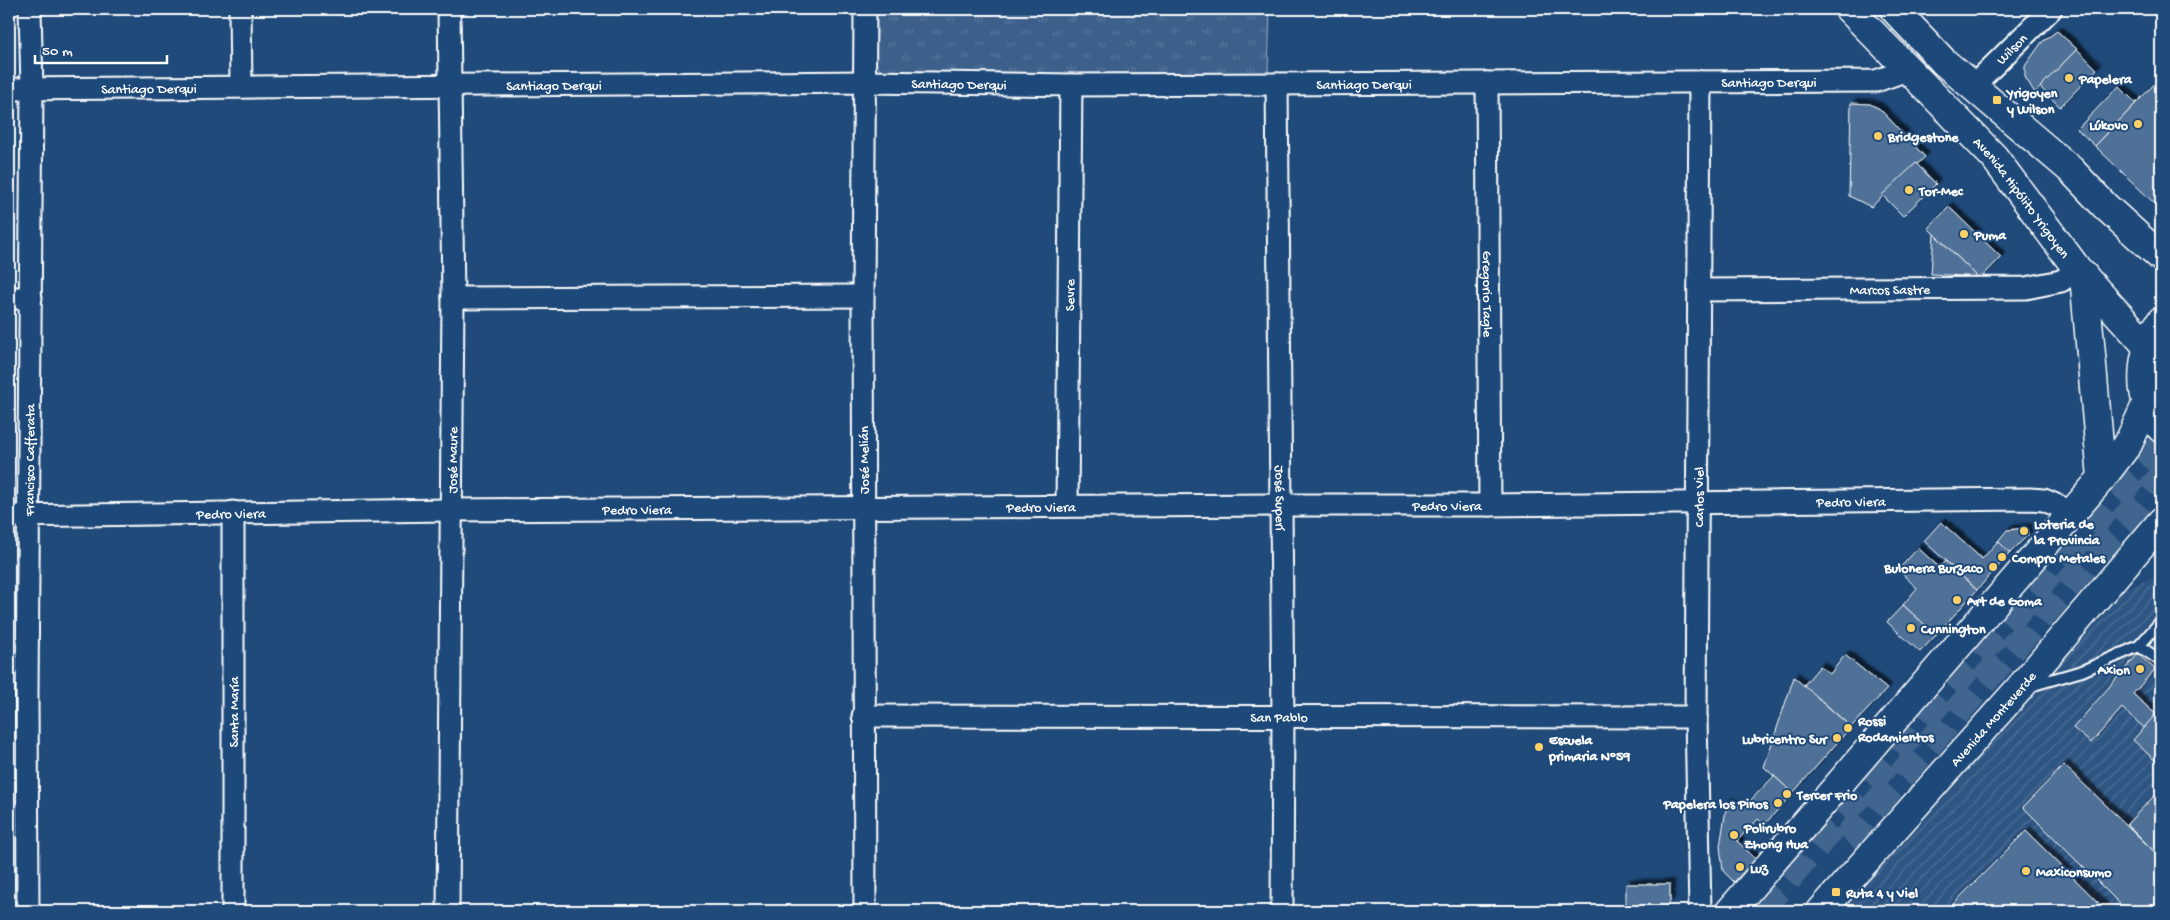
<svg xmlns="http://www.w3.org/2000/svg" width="2170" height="920" viewBox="0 0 2170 920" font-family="'Gochi Hand',sans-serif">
<defs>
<pattern id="industrial-furrows" width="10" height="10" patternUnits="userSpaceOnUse" patternTransform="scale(1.25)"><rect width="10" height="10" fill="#2e5683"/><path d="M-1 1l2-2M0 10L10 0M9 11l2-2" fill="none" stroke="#4d6f96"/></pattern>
<pattern id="grass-tufts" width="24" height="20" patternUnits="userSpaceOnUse" patternTransform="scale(1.25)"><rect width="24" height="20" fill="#3c618b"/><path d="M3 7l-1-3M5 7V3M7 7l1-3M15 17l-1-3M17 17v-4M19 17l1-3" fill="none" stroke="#59799c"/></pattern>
<filter id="shadow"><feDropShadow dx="4.5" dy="-4.5" stdDeviation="1" flood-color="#0009"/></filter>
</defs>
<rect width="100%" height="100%" fill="#1f4a7a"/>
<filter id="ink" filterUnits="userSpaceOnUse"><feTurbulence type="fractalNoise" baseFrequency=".02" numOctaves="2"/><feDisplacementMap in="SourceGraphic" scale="10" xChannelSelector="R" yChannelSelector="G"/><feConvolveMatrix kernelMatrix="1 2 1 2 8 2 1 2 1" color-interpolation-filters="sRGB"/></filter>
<g filter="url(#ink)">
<polygon fill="url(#industrial-furrows)" points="2161,575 2161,911 1832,911 2115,592"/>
<polygon fill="url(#grass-tufts)" stroke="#9eb0c5" points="874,9 1270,9 1268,73 883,74 873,60"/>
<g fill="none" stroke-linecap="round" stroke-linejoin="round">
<polyline stroke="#a3b5c8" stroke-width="5" points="9,907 12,909"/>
</g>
<g fill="#507197" stroke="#fff" filter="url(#shadow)">
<polygon points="2057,31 2077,49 2035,93 2025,77 2025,66 2042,42"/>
<polygon points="2077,49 2097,69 2060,107 2040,87"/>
<polygon points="2161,77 2161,204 2158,207 2095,146"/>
<polygon points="2119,86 2136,103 2095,146 2077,129"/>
<polygon points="1851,103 1870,104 1880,109 1925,157 1871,207 1849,196"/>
<polygon points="1916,163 1936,184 1903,216 1882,195"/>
<polygon points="1949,207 2001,257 1980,279 1928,228"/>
<polygon points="1934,234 1978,277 1931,274"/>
<polygon points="1941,522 1982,559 1998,541 2010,553 1977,590 1924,541"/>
<polygon points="2027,528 2028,535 2010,553 1998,541 2007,530"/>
<polygon points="1918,548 1939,567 1945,561 1977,590 1936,635 1903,605 1917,588 1898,570"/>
<polygon points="1903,605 1936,635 1920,652 1887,622"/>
<polygon points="2138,654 2155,669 2133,694 2161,719 2161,723 2151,734 2122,708 2091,743 2073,728"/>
<polygon points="1845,655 1887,689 1851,727 1804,685 1820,666 1830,674"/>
<polygon points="1794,677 1851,727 1793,793 1764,767"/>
<polygon points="2161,708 2161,766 2133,740"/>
<polygon points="2064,765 2161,858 2161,911 2127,911 2023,807"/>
<polygon points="1774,776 1793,793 1764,825 1758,819 1737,841 1756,859 1734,882 1723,871 1720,846 1727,803 1744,807"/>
<polygon points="2161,789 2161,858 2127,824"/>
<polygon points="2026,831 2107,911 1946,911"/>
<polygon points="1626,884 1670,884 1670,902 1661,911 1626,911"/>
</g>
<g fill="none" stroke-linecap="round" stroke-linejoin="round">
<g stroke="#41658e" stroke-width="28" stroke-dasharray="28 14" stroke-linecap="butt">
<polyline points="1845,840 2161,478"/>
<polyline points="1760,911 1981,652 2161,446"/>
</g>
<defs>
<g id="lane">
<polyline points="2139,646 2161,621"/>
<polyline points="2030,686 2082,671 2139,646 2161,661"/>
</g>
<g id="street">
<polyline points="240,9 241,86"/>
<polyline points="1700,82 1696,717 1700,911"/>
<path id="s1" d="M1487,83L1490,505"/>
<path id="s2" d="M1277,84L1283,718L1282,911"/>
<path id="s3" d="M1972,87L2051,9"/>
<path id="s4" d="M9,89L865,82L1071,85L1876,81L1907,70"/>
<path id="s5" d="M1699,290L2026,288L2061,281L2078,270"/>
<polyline points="9,298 31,298"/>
<polyline points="453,298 863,296"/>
<path id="s6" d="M1067,506L1071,85"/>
<polyline points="233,512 233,911"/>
<path id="s7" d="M9,516L450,510L1282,505H1490L2030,499L2044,500L2072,512"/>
<path id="s8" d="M863,716L1696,717"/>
<path id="s9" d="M28,911L27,692L32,89L30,9"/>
<path id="s10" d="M448,911L453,298L449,9"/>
<polyline points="865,911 863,296 865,9"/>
</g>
<g id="primary">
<path id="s11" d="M1849,9L1994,157L2078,270L2148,347"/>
<polyline points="1894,9 1944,62 2071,170 2105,206 2161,257"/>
<polyline points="2084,276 2102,478"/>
<path d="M2161,321C2144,342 2139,378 2147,404C2150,413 2156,420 2161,428"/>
<polyline points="1730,911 2102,478 2128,444 2147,403"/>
<path id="s12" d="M1821,911L2018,690L2161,522"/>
</g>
</defs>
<use href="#lane" stroke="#fff" stroke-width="14"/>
<use href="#street" stroke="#fff" stroke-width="25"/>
<use href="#primary" stroke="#fff" stroke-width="31"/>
<use href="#lane" stroke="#1f4a7a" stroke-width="10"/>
<use href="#street" stroke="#1f4a7a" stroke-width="21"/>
<use href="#primary" stroke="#1f4a7a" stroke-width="28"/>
</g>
</g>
<g fill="#ffd166" stroke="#1f4a7a" stroke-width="2">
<circle cx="2069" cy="78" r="5"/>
<rect x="1992" y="95" width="10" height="10" rx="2.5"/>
<circle cx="2138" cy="124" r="5"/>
<circle cx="1878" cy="136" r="5"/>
<circle cx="1909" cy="190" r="5"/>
<circle cx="1964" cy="234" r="5"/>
<circle cx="2024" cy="531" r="5"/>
<circle cx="2002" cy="557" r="5"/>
<circle cx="1993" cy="567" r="5"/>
<circle cx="1957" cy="600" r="5"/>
<circle cx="1911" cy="628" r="5"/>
<circle cx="2140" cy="669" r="5"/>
<circle cx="1848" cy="728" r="5"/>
<circle cx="1837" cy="738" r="5"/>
<circle cx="1539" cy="747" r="5"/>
<circle cx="1787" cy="794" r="5"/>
<circle cx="1778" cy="803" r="5"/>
<circle cx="1734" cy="835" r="5"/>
<circle cx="1740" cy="867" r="5"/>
<circle cx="2026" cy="871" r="5"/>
<rect x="1831" y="887" width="10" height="10" rx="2.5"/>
</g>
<g text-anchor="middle" stroke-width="4" stroke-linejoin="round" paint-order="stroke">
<g font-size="14" fill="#fff" stroke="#1f4a7a">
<text dy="5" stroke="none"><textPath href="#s3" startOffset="55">Wilson</textPath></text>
<text dy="5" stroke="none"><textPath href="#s4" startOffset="1760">Santiago Derqui</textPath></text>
<text dy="5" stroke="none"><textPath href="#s4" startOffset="950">Santiago Derqui</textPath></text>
<text dy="5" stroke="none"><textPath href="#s4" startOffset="545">Santiago Derqui</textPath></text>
<text dy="5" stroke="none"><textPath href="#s4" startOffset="1355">Santiago Derqui</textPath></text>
<text dy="5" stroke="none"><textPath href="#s4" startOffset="140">Santiago Derqui</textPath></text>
<text dy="5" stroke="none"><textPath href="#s11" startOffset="256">Avenida Hipólito Yrigoyen</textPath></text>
<text dy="5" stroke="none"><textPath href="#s5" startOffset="191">Marcos Sastre</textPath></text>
<text dy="5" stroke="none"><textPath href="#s1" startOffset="211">Gregorio Tagle</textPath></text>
<text dy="5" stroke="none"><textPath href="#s6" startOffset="211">Sevre</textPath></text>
<text dy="5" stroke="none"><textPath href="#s9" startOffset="451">Francisco Cafferata</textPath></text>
<text dy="5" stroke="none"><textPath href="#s10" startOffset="451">José Maure</textPath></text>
<text transform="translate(863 460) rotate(-90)" y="5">José Melián</text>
<text dy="5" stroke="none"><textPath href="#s2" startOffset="414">José Superí</textPath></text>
<text transform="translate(1698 497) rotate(-90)" y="5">Carlos Viel</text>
<text dy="5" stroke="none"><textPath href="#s7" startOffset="1842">Pedro Viera</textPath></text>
<text dy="5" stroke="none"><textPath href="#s7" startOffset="1438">Pedro Viera</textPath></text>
<text dy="5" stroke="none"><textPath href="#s7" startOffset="1032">Pedro Viera</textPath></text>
<text dy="5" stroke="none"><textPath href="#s7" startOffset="628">Pedro Viera</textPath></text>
<text dy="5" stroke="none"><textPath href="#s7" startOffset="222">Pedro Viera</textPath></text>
<text transform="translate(233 712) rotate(-90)" y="5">Santa María</text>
<text dy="5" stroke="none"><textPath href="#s8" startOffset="416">San Pablo</textPath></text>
<text dy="5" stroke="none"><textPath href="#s12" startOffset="258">Avenida Monteverde</textPath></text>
</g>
<g font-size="14" font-weight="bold" fill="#fff" stroke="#1f4a7a" text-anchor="start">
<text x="2079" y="83">Papelera</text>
<text x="2007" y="97">Yrigoyen<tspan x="2007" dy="16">y Wilson</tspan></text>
<text x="2128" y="129" text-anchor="end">Lúkovo</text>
<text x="1888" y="141">Bridgestone</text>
<text x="1919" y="195">Tor-Mec</text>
<text x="1974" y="239">Puma</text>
<text x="2034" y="528">Loteria de<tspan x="2034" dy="16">la Provincia</tspan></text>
<text x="2012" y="562">Compro Metales</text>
<text x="1983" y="572" text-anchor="end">Bulonera Burzaco</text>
<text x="1967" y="605">Art de Goma</text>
<text x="1921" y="633">Cunnington</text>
<text x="2130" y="674" text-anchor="end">Axion</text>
<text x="1858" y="725">Rossi<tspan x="1858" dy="16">Rodamientos</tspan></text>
<text x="1827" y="743" text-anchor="end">Lubricentro Sur</text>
<text x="1549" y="744">Escuela<tspan x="1549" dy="16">primaria Nº59</tspan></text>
<text x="1797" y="799">Tercer Frio</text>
<text x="1768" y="808" text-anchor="end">Papelera los Pinos</text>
<text x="1744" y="832">Polirubro<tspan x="1744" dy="16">Zhong Hua</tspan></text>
<text x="1750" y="872">Luz</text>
<text x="2036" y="876">Maxiconsumo</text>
<text x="1846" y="897">Ruta 4 y Viel</text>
</g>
</g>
<rect width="2170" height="920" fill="none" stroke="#1f4a7a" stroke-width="30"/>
<rect x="15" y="15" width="2140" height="890" fill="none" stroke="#fff" stroke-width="2" filter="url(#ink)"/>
<path d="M35 55v8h132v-8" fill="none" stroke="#ffffff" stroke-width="2.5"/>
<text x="42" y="55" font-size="15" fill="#ffffff" stroke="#1f4a7a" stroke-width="4" paint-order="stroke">50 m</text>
</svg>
